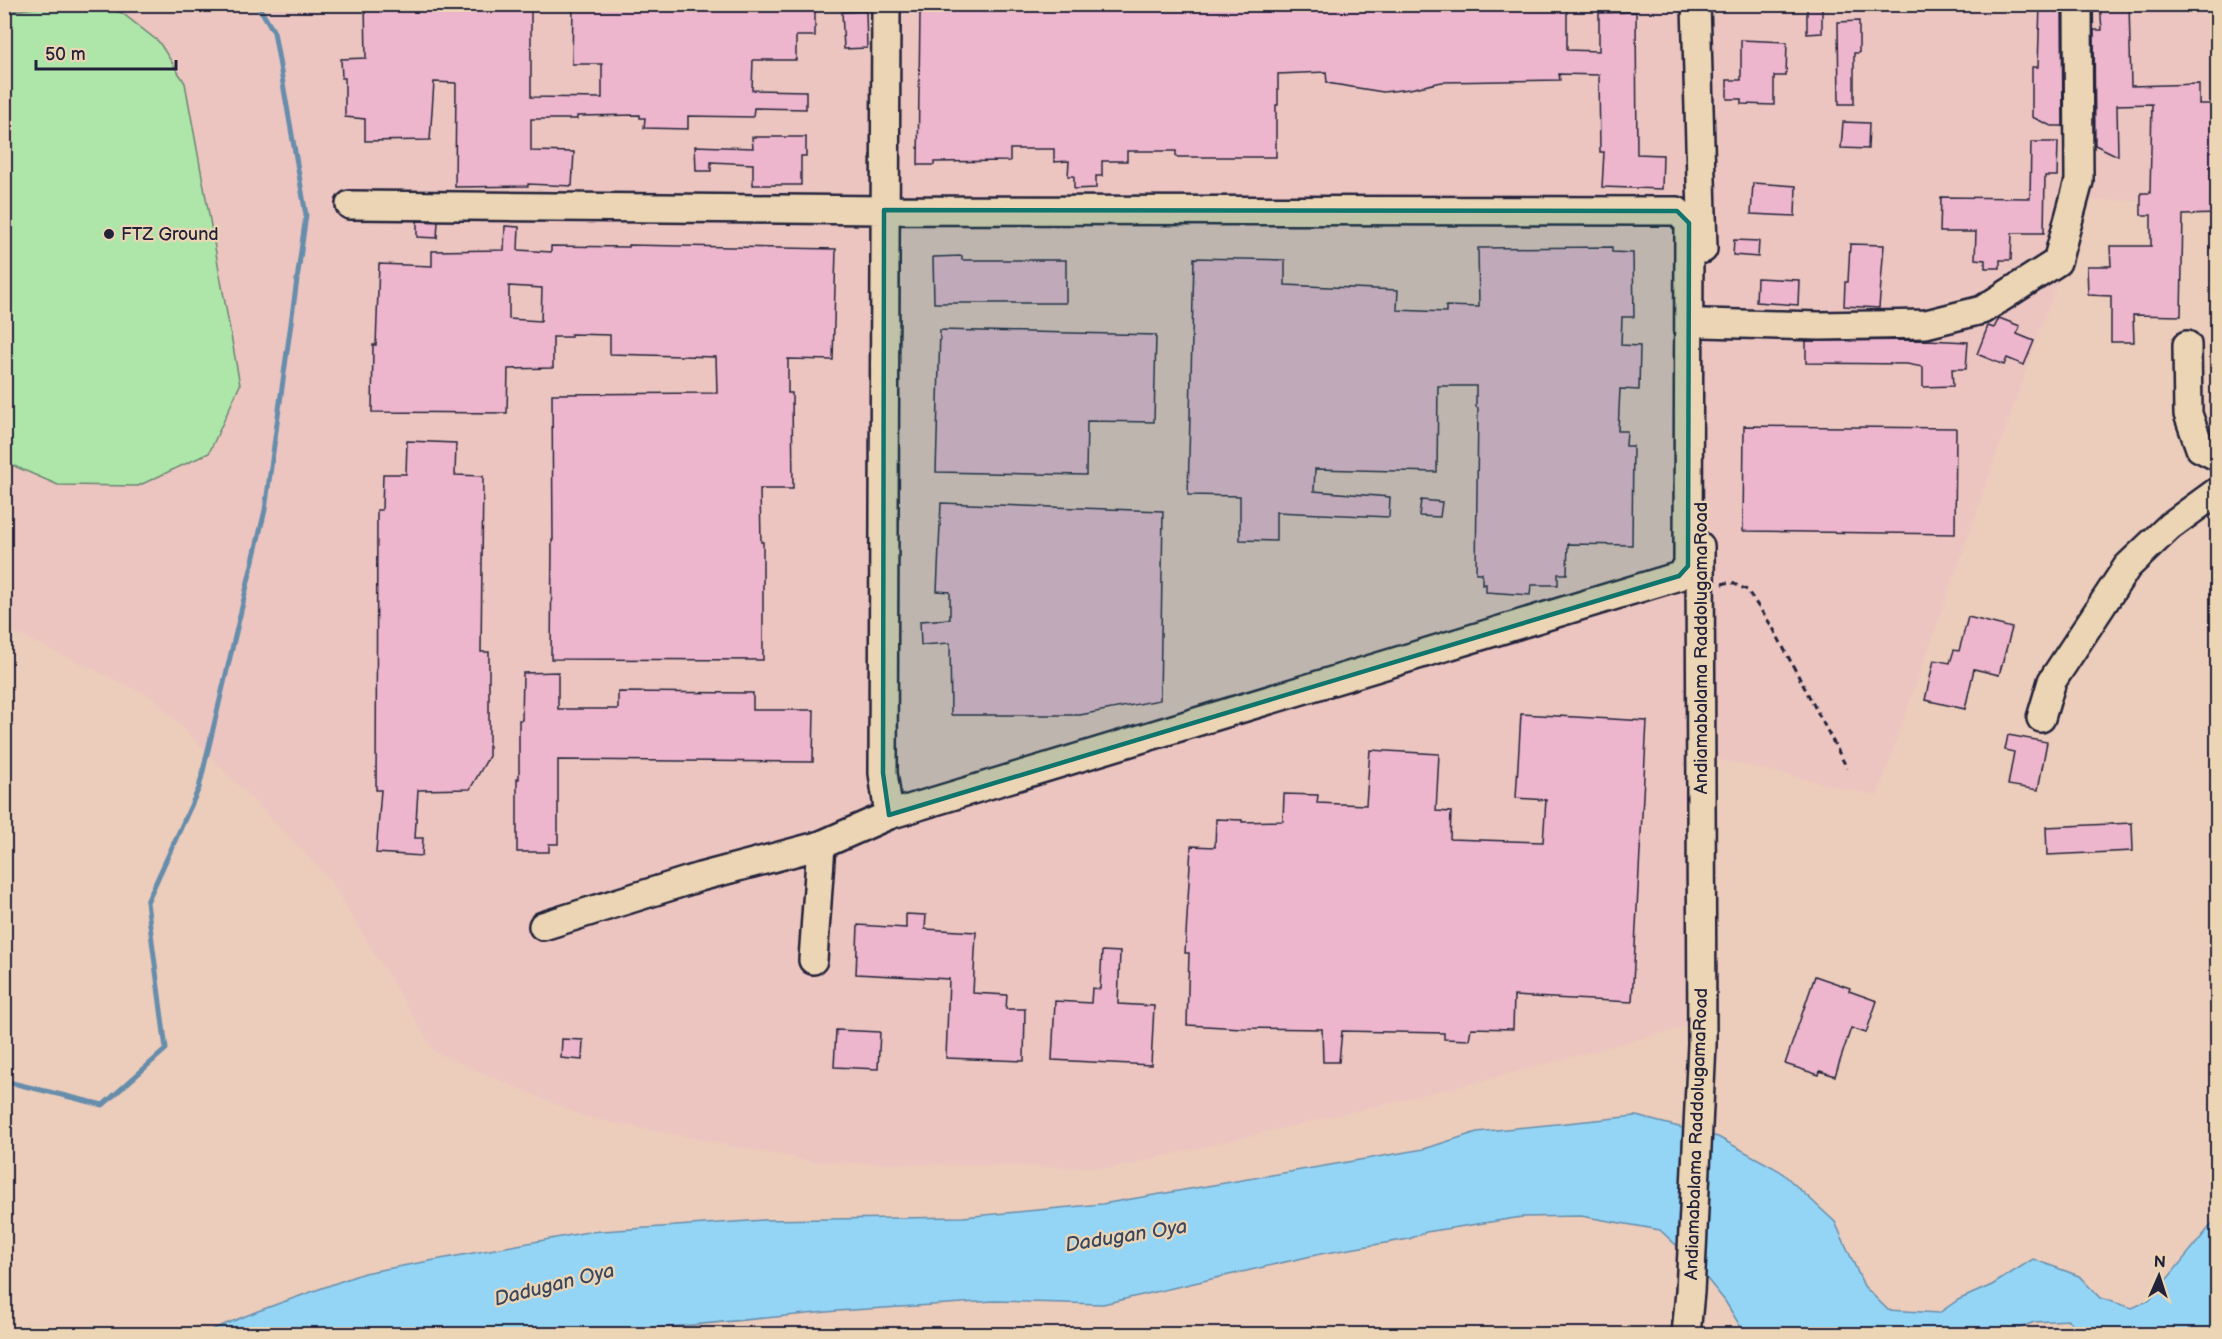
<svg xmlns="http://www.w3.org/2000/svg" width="2222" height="1339" viewBox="0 0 2222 1339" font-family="'Balsamiq Sans',sans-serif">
<rect width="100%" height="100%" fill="#ecccbb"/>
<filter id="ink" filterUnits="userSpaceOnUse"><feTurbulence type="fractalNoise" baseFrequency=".0167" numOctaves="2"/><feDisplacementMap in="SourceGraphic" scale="12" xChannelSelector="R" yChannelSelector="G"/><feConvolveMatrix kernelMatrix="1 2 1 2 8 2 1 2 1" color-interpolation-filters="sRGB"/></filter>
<g filter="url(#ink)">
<polygon fill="#ecc5c0" points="5,5 2217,5 2217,202 2086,200 1877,796 1701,755 1689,1026 1474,1083 1114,1168 815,1162 585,1117 435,1052 328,877 154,698 5,628"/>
<polygon fill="#aee6a9" stroke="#688472" stroke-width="1.5" points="90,5 122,13 159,42 185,83 240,385 209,453 138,486 58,485 5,462 5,12 55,5"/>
<polygon fill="#94d5f6" stroke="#668dab" stroke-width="1.5" points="1636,1116 1718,1137 1780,1171 1835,1222 1864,1286 1888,1310 1939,1313 1958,1300 1992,1285 2033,1259 2079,1276 2100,1298 2132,1308 2150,1300 2217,1218 2217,1334 2081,1334 2069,1320 2034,1322 2006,1334 1745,1334 1725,1301 1691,1259 1660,1230 1581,1216 1522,1217 1426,1232 1409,1239 1320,1254 1103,1304 994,1301 837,1311 599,1334 201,1334 258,1311 364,1273 588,1232 764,1220 963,1217 1102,1204 1424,1149 1477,1132"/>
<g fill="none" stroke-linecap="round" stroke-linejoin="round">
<polyline stroke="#668dab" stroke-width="5" points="4,1081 103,1105 166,1049 147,902 199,788 265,510 306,215 274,32 257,4"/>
</g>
<g fill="#edb6cc" stroke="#22223b" stroke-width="1.5" fill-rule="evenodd">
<polygon points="365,4 531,4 531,97 602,98 602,64 572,64 573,4 815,4 815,36 796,36 796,60 753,60 752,90 806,91 806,109 754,108 753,117 688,116 688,129 644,128 645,118 640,118 640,115 577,116 577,119 531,119 531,151 574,152 572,186 528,184 528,186 455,187 456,83 434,82 430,140 365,141 365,119 345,117 345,78 342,78 341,59 366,58"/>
<polygon points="936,4 1010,4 1010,9 1053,9 1053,4 1567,4 1567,50 1599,51 1599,13 1636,12 1637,154 1663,155 1662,189 1602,187 1604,152 1600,152 1599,75 1559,74 1560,80 1442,82 1410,89 1383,92 1327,83 1326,72 1278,74 1278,105 1276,105 1276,157 1176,157 1176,151 1127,151 1127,161 1102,161 1102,176 1096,176 1096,188 1074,189 1074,176 1068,176 1069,161 1054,162 1054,149 1010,149 1010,161 934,162 934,165 918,165 920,12 936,12"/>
<polygon points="1807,4 1822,4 1822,33 1807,34"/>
<polygon points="2040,4 2062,4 2063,126 2051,126 2032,117 2032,67 2038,67"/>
<polygon points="2100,4 2129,4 2131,86 2199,84 2199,104 2217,104 2217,214 2183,215 2181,316 2133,315 2134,342 2111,342 2111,296 2088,295 2087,266 2111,266 2110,246 2151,246 2151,215 2141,215 2141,193 2150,193 2152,104 2117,105 2118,156 2095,145 2094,30 2102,30"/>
<polygon points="866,11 867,48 844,49 842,12"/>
<polygon points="1859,21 1859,53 1854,53 1854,104 1839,104 1838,22"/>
<polygon points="1741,40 1787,42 1786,76 1774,76 1774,105 1741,104 1741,99 1727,99 1727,80 1741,80"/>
<polygon points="1843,122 1869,123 1868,149 1841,148"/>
<polygon points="752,137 806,137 806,156 801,156 801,185 753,185 753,164 711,162 711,171 696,171 695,146 753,148"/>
<polygon points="2031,142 2058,142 2057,176 2045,176 2044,233 2012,233 2011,260 2000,260 2000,268 1985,268 1985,260 1975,259 1976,232 1940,232 1941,197 2030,198"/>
<polygon points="1753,183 1796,186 1795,216 1751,214"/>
<polygon points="417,221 438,222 437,238 417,237"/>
<path d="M505,226L519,227L518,250L551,252V246L629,247V245L836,249L833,360L788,359V393H792L793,489H760L761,542H763V660L551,659L552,540H553L552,394L717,393L716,357L610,354V335L571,334V337H553V368L508,369L507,413L372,412L373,345H376L379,264L432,266V251L504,250ZM509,286L542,288L541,321L509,319Z"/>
<polygon points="1734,240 1759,241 1758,257 1733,255"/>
<polygon points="1850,244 1884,245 1879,308 1844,306 1845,282 1848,282"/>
<polygon points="1612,247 1612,252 1633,253 1634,317 1622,317 1621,345 1640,346 1639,390 1620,389 1618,431 1627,431 1626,446 1633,446 1632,545 1568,544 1567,574 1558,574 1558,585 1531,585 1530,595 1486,592 1486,584 1482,585 1482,573 1476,573 1478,408 1476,407 1476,386 1438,386 1437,472 1315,469 1314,491 1390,497 1389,517 1276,512 1276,541 1240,540 1240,496 1188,495 1194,258 1285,260 1285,285 1398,290 1397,310 1446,312 1446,306 1479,307 1478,248"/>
<polygon points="962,256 962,260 1066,260 1066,303 934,303 933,257"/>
<polygon points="1757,278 1799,280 1798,305 1756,302"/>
<polygon points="1999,318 2020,326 2017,334 2034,341 2024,365 2007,358 2004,365 1977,354 1988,326 1994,328"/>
<polygon points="940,330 1156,335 1154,422 1087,421 1086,475 936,472"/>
<polygon points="1927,340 1968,342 1966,369 1952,369 1953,386 1923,387 1923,367 1907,364 1806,363 1806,341"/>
<polygon points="1744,426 1956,428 1955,534 1743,531"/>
<polygon points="407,441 456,443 455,475 483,476 481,652 489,652 489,756 470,789 418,790 415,838 423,838 422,856 376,853 381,790 376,790 377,510 382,510 383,474 406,474"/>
<polygon points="1421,500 1442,502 1440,517 1419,516"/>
<polygon points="941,503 1163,511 1160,700 1080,715 951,715 950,643 921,645 920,621 950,619 950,592 937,591"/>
<polygon points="1968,617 2012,628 1999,675 1974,669 1965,709 1925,700 1934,660 1950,663 1954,650 1959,651"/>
<polygon points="558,672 558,709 618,709 618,692 753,693 753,710 814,710 813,762 558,760 558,844 549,844 549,852 517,852 517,779 519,779 519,720 522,720 523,673"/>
<polygon points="1521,714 1647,721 1632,1002 1514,996 1513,1029 1471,1028 1469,1040 1444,1039 1444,1033 1342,1031 1339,1062 1323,1062 1322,1029 1242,1028 1187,1025 1189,953 1185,953 1191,846 1215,847 1216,819 1242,820 1242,822 1283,821 1284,794 1318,795 1317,803 1366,805 1370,750 1439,754 1436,811 1451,812 1450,839 1543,842 1546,800 1516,798"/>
<polygon points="2008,735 2047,742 2038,790 2008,785 2014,752 2005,750"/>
<polygon points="2132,823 2133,851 2047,855 2046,827"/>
<polygon points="906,914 926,915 925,929 976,932 973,993 1007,995 1006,1009 1025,1009 1024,1061 946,1058 949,979 856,974 858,925 906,928"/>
<polygon points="1102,951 1120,952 1118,1004 1154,1006 1151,1065 1052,1060 1055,1001 1091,1003 1092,988 1100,989"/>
<polygon points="1815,976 1850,988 1849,991 1877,1001 1866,1033 1851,1028 1835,1076 1820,1071 1819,1075 1785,1064"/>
<polygon points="836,1030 880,1032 878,1069 834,1067"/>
<polygon points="562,1039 583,1040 582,1060 561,1058"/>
</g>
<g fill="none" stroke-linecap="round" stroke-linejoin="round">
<defs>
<g id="minor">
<polyline points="1696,4 1703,249"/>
<polyline points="350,205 884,210 1677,211 1689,223 1688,566 1679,576 889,815 883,773 886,4"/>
<polyline points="1703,323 1820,326 1926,324 1982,310 2057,262 2079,181 2078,4"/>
<polyline points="2187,345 2188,414 2200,448 2218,457"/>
<polyline points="2041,718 2052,681 2127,567 2170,526 2218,491"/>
<polyline points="543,926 700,877 821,845 889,815"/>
<polyline points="813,960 821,845"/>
<polyline points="1686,1334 1690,1292 1702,1044 1700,546"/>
</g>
</defs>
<use href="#minor" stroke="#22223b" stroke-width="32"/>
<polyline stroke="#22223b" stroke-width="3" stroke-dasharray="6 4.5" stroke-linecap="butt" points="1722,584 1730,582 1747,590 1773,628 1847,768"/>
<use href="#minor" stroke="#ecd5b4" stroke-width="27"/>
</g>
</g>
<path fill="#0f766e" fill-opacity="0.2" stroke="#0f766e" stroke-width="4.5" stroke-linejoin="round" d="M884,210L1677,211L1689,223L1688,566L1679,576L889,815L883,773Z"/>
<circle fill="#22223b" stroke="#ecd5b4" stroke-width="2" cx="109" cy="234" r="6"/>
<g text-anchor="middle" stroke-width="4.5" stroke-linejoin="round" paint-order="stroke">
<g font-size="18" fill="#22223b" stroke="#ecd5b4" text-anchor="start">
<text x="121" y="240">FTZ Ground</text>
</g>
<g font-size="18" fill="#22223b" stroke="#ecd5b4">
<text transform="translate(1701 648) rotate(-90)" y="6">Andiamabalama RaddolugamaRoad</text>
<text transform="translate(1696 1134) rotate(-88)" y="6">Andiamabalama RaddolugamaRoad</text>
</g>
<g font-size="20" font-style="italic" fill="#394660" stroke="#ecd5b4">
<text transform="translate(1126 1235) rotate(-9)" y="7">Dadugan Oya</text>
<text transform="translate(554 1284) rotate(-14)" y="7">Dadugan Oya</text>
</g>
</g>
<rect width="2222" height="1339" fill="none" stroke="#ecd5b4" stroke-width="24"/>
<rect x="12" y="12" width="2198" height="1315" fill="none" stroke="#22223b" stroke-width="2" filter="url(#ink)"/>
<g transform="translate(2159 1276) rotate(3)" stroke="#ecd5b4" stroke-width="4.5" paint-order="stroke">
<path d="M0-4.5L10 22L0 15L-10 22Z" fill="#22223b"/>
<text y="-9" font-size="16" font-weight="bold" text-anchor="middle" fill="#22223b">N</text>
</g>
<path d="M36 60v9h140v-9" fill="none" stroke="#22223b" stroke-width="3"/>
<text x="45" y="60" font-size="18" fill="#22223b" stroke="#ecd5b4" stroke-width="4.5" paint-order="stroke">50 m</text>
</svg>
